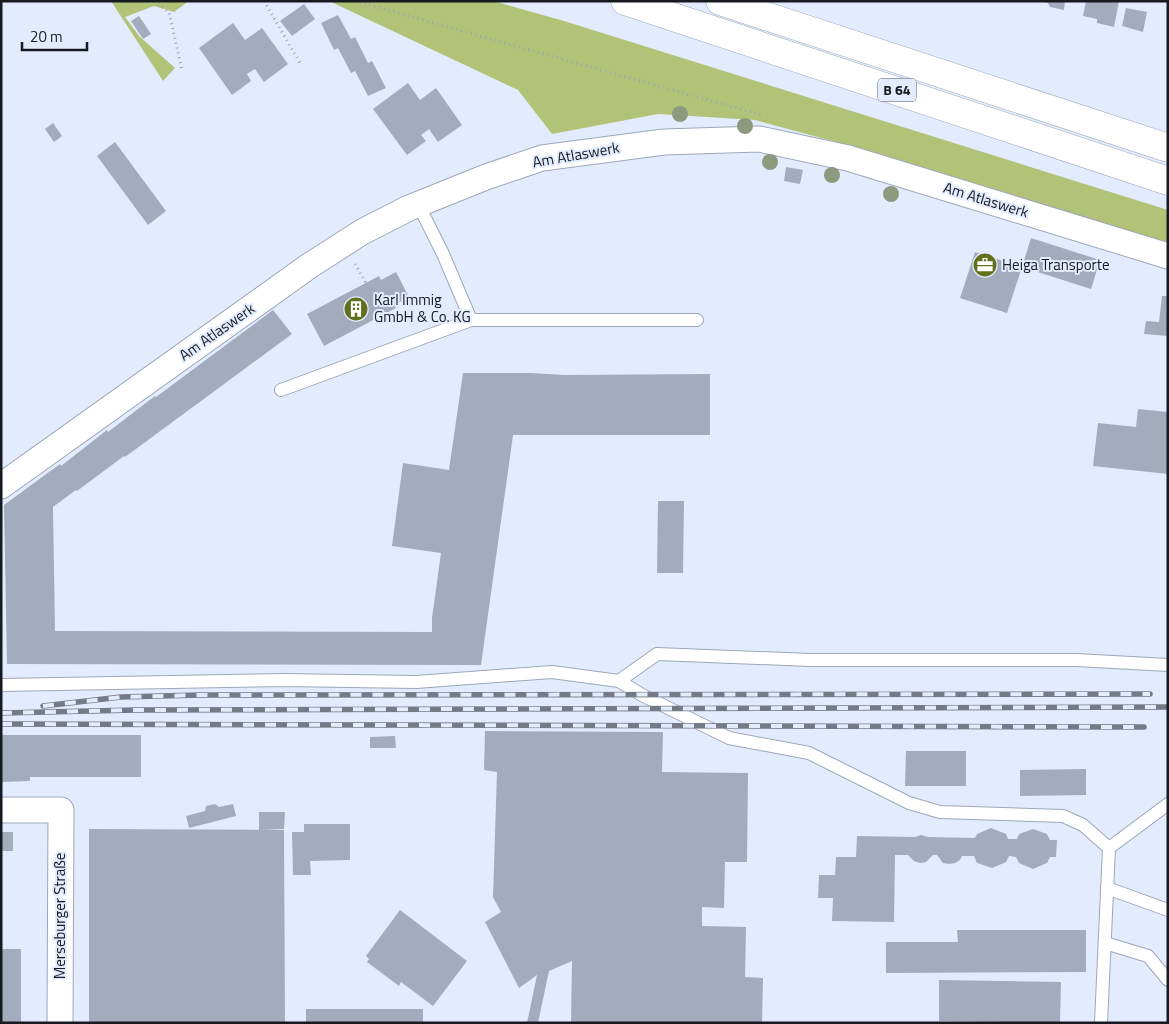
<svg xmlns="http://www.w3.org/2000/svg" width="1169" height="1024" viewBox="0 0 1169 1024" font-family="'Titillium Web',sans-serif">
<rect width="100%" height="100%" fill="#e2ecfe"/>
<g fill="#b2c378">
<polygon points="111,1 189,1 174,12 154,6 125,17 140,37 175,68 163,81"/>
<polygon points="329,1 493,1 564,21 1168,210 1168,244 877,153 755,120 658,114 552,134 518,90"/>
</g>
<g fill="#a2acbd">
<polygon points="1042,1 1065,1 1064,10 1050,7 1048,3"/>
<polygon points="1086,1 1119,1 1114,27 1097,23 1097,19 1083,16"/>
<polygon points="304,4 315,19 292,36 280,21"/>
<polygon points="1126,8 1147,12 1143,32 1122,26"/>
<polygon points="338,15 351,39 355,37 368,63 372,61 386,88 368,96 355,71 351,73 338,48 334,50 321,23"/>
<polygon points="139,16 151,34 143,39 131,21"/>
<polygon points="233,23 245,40 262,28 288,64 264,82 255,69 247,74 251,81 232,95 199,48"/>
<polygon points="408,83 420,100 436,88 462,125 438,142 429,129 421,135 426,141 407,155 373,109"/>
<polygon points="53,123 62,136 54,142 45,129"/>
<polygon points="115,142 166,211 148,225 97,156"/>
<polygon points="786,167 803,170 800,184 784,181"/>
<polygon points="1031,238 1100,260 1091,289 1022,267"/>
<polygon points="975,252 1022,267 1007,313 960,298"/>
<polygon points="396,272 409,297 394,305 396,308 324,346 307,314 379,276 381,280"/>
<polygon points="1162,296 1168,296 1168,336 1144,334 1146,321 1159,322"/>
<polygon points="273,310 292,334 125,457 124,456 77,491 76,490 53,507 55,631 432,632 432,618 441,553 392,546 403,463 449,470 463,373 530,373 564,375 710,374 710,435 513,435 481,665 7,664 4,505 60,464 61,466 107,430 108,432 155,396 156,397"/>
<polygon points="1138,409 1168,412 1168,474 1093,466 1098,423 1136,427"/>
<polygon points="658,501 684,501 683,573 657,573"/>
<polygon points="485,731 663,732 662,772 748,773 747,862 725,862 724,908 702,907 702,926 746,927 745,977 763,978 762,1023 571,1023 572,961 549,971 538,1023 527,1023 537,975 519,988 485,922 501,912 493,897 497,772 484,770"/>
<polygon points="1,735 141,735 141,777 30,777 30,781 1,782"/>
<polygon points="395,736 396,748 370,748 370,737"/>
<polygon points="906,751 966,751 966,786 905,786"/>
<polygon points="1086,769 1086,795 1020,796 1020,770"/>
<polygon points="215,804 219,807 233,804 236,816 189,828 186,816 205,811 206,806"/>
<polygon points="259,812 285,812 284,829 259,830"/>
<polygon points="304,824 350,824 350,860 310,861 311,875 293,875 292,832 304,832"/>
<polygon points="991,828 1006,834 1008,839 1017,839 1019,834 1033,829 1047,834 1050,840 1057,840 1056,857 1050,857 1047,863 1033,869 1019,863 1016,857 1009,856 1006,862 992,868 977,863 974,856 962,856 960,860 955,863 949,864 943,863 937,855 933,855 926,862 920,863 914,861 908,855 895,855 894,922 832,921 833,898 818,898 819,875 835,875 836,857 856,857 857,836 915,837 921,835 928,837 975,838 977,834"/>
<polygon points="89,829 284,830 285,1023 89,1023"/>
<rect x="1" y="832" width="12" height="19"/>
<polygon points="400,910 467,961 433,1006 401,982 399,986 367,962 369,959 366,956"/>
<polygon points="957,930 1086,930 1086,972 886,973 886,942 958,942"/>
<rect x="1" y="949" width="20" height="74"/>
<polygon points="939,980 1061,982 1060,1023 939,1021"/>
<rect x="306" y="1009" width="117" height="14"/>
</g>
<g fill="none" stroke-linecap="round" stroke-linejoin="round">
<defs>
<g id="lane">
<polyline points="471,320 697,320"/>
<polyline points="281,390 471,320 443,254 418,204"/>
<polyline points="619,681 657,654 810,660 1076,660 1168,665"/>
<polyline points="1,685 284,680 416,682 552,672 619,681 642,695 729,738 809,753 909,803 940,812 1063,816 1083,825 1109,848 1168,804"/>
<polyline points="1107,888 1168,910"/>
<polyline points="1105,943 1148,956 1168,980"/>
<polyline points="1101,1023 1109,848"/>
</g>
<g id="street">
<polyline points="1,486 309,266 362,232 409,208 486,177 542,158 664,142 759,139 848,158 1168,256"/>
<polyline points="1,810 61,810 60,1023"/>
</g>
<g id="highway">
<polyline points="625,1 1168,181"/>
<polyline points="720,1 1168,148"/>
</g>
</defs>
<use href="#lane" stroke="#9da7b7" stroke-width="14"/>
<use href="#street" stroke="#9da7b7" stroke-width="27"/>
<use href="#highway" stroke="#9da7b7" stroke-width="29"/>
<g stroke="#9da5b3" stroke-width="3" stroke-dasharray="1 4" stroke-linecap="butt">
<polyline points="154,1 169,12 182,70"/>
<polyline points="264,1 300,63"/>
<polyline points="355,1 762,115"/>
<polyline points="355,264 366,283"/>
</g>
<use href="#lane" stroke="#fff" stroke-width="12"/>
<use href="#street" stroke="#fff" stroke-width="25"/>
<use href="#highway" stroke="#fff" stroke-width="28"/>
<defs>
<g id="rail">
<polyline points="43,706 121,697 200,695 1150,694"/>
<polyline points="1,713 136,710 1168,707"/>
<polyline points="1,724 1144,727"/>
</g>
</defs>
<use href="#rail" stroke="#747b86" stroke-width="5.5"/>
<use href="#rail" stroke="#e2ecfe" stroke-width="4" stroke-dasharray="11" stroke-linecap="butt"/>
</g>
<g fill="#8e9a7e">
<circle cx="680" cy="114" r="8"/>
<circle cx="745" cy="126" r="8"/>
<circle cx="770" cy="162" r="8"/>
<circle cx="832" cy="175" r="8"/>
<circle cx="891" cy="194" r="8"/>
</g>
<defs>
<symbol id="office-disc" viewBox="-11 -11 22 22"><circle r="9.5" fill="#61701b" stroke="#e2ecfe"/><path d="M-6-3h4V-5.5h4V-3h4V5H-6ZM-1-4.5V-3h2v-1.5ZM-6 0V1H6V0Z" fill="#fff"/></symbol>
<symbol id="building-disc" viewBox="-11 -11 22 22"><circle r="9.5" fill="#61701b" stroke="#e2ecfe"/><path d="M-4-6H4V6H1V3H-1V6H-4ZM-2.5-4.3h1.7v1.8h-1.7ZM.8-4.3h1.7v1.8H.8ZM-2.5-1h1.7V.8h-1.7ZM.8-1h1.7V.8H.8Z" fill="#fff"/></symbol>
</defs>
<g fill-rule="evenodd">
<use href="#office-disc" x="971" y="251" width="28" height="28"/>
<use href="#building-disc" x="342" y="295" width="28" height="28"/>
</g>
<g text-anchor="middle" stroke-width="4" stroke-linejoin="round" paint-order="stroke">
<rect fill="#e2ecfe" stroke="#545a63" stroke-width="1" x="878" y="78.5" width="38" height="23" rx="4"/>
<g font-size="14" font-weight="bold" fill="#171b21">
<text x="897" y="95">B 64</text>
</g>
<g font-size="15" fill="#171b21" stroke="#e2ecfe">
<text transform="translate(576 155) rotate(-10)" y="5">Am Atlaswerk</text>
<text transform="translate(986 200) rotate(17)" y="5">Am Atlaswerk</text>
<text transform="translate(217 332) rotate(-35)" y="5">Am Atlaswerk</text>
<text transform="translate(60 916) rotate(-90)" y="5">Merseburger Straße</text>
</g>
<g font-size="15" fill="#171b21" stroke="#e2ecfe" text-anchor="start">
<text x="1002" y="270">Heiga Transporte</text>
<text x="374" y="305">Karl Immig<tspan x="374" dy="17">GmbH &amp; Co. KG</tspan></text>
</g>
</g>
<rect width="1169" height="1024" fill="none" stroke="#171b21" stroke-width="5"/>
<path d="M22 42v8h65v-8" fill="none" stroke="#171b21" stroke-width="2.5"/>
<text x="30" y="42" font-size="15" fill="#171b21" stroke="#e2ecfe" stroke-width="4" paint-order="stroke">20 m</text>
</svg>
